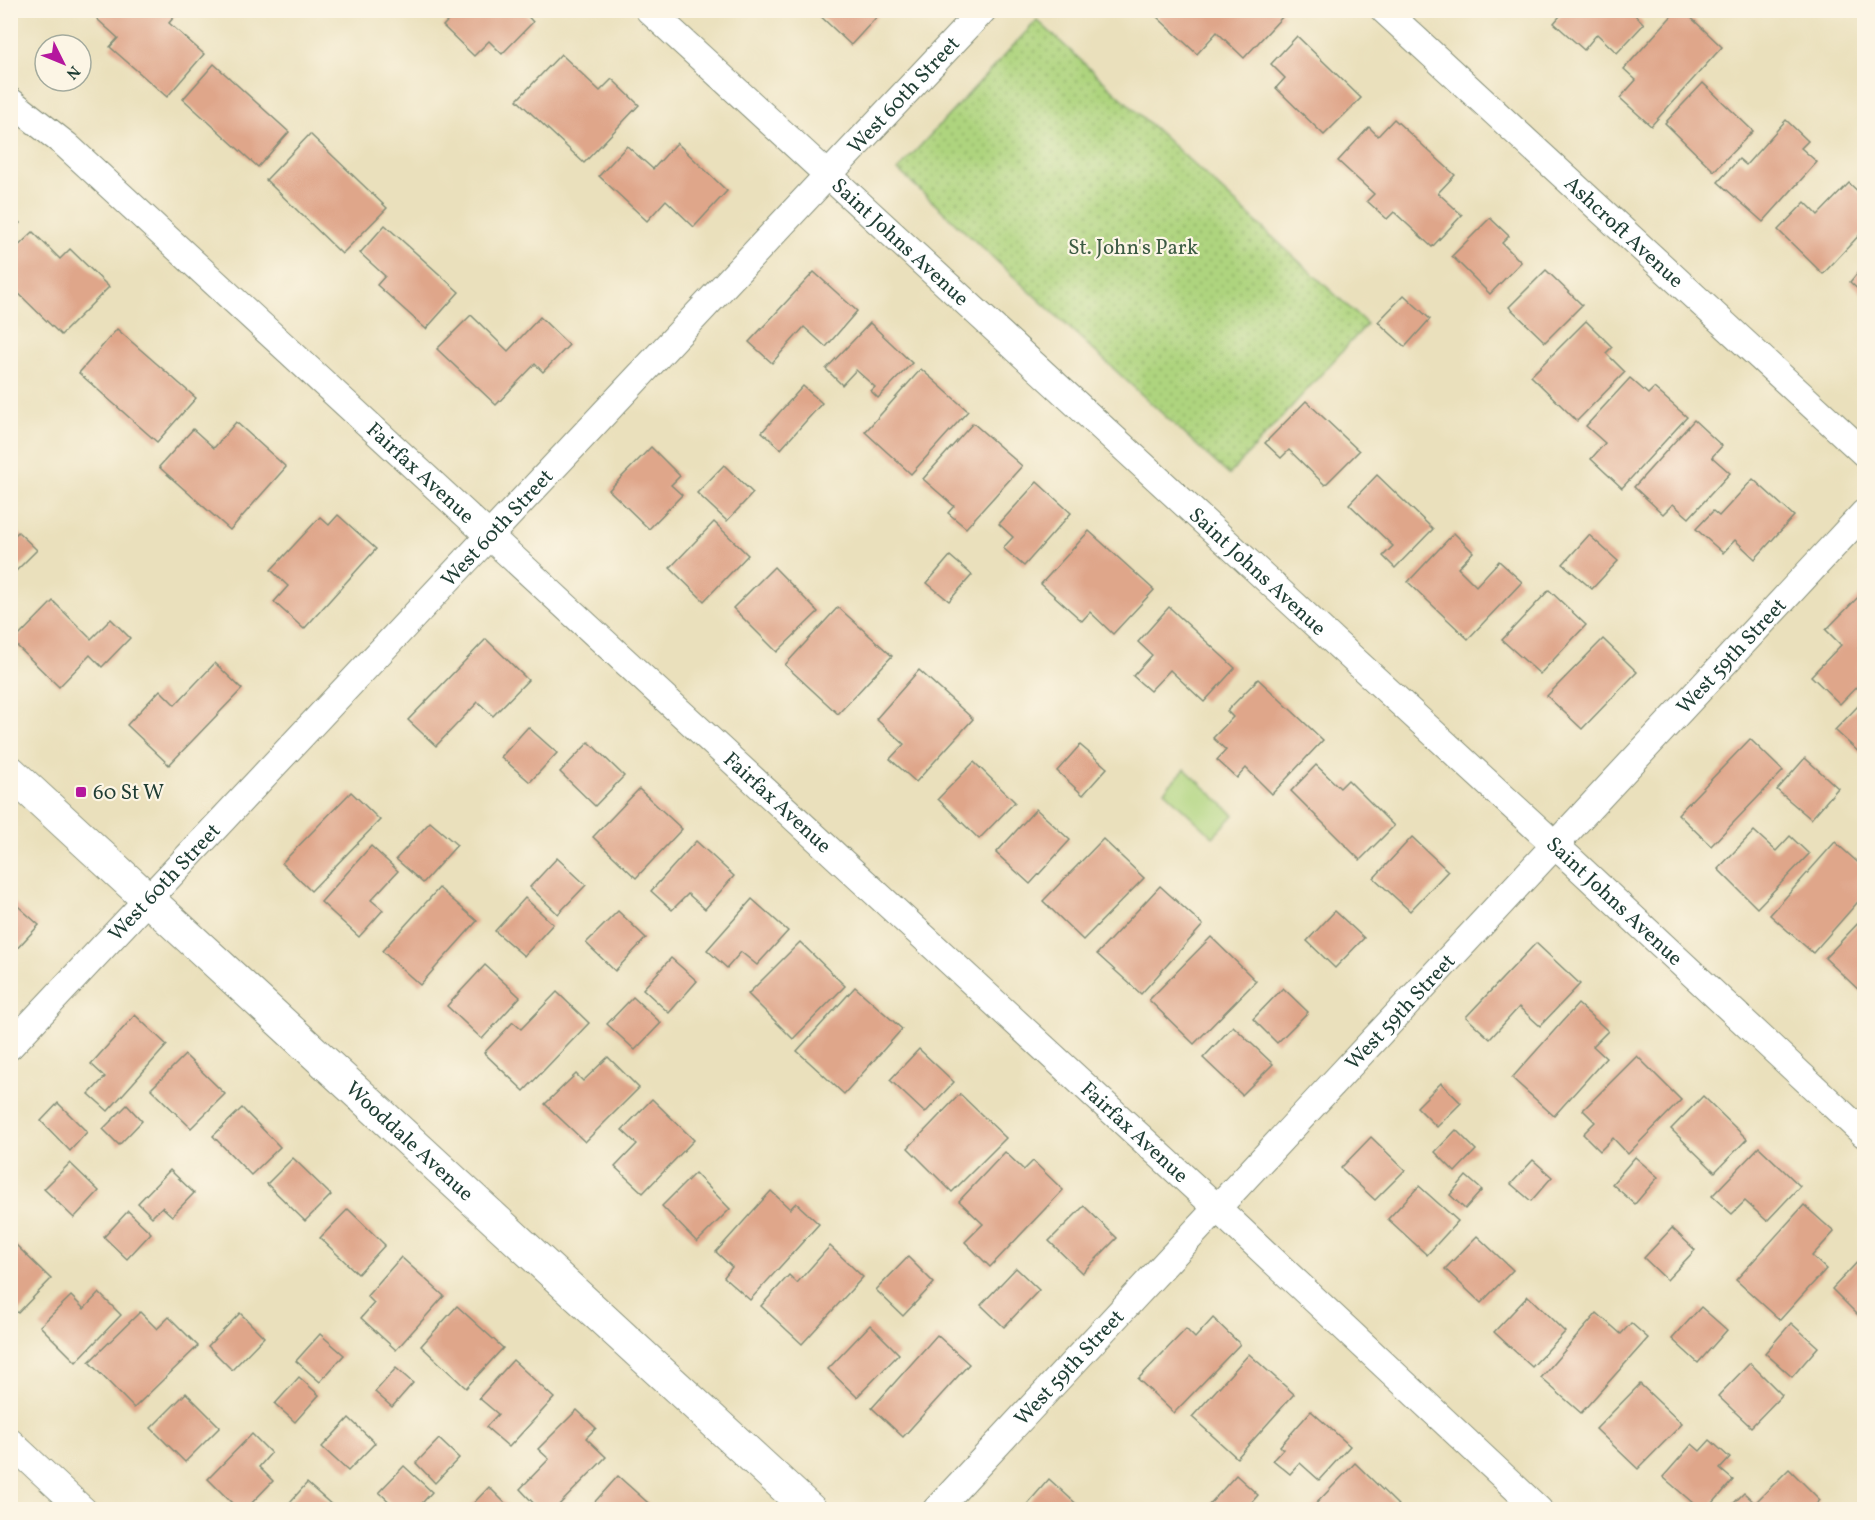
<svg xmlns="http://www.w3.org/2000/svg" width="1875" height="1520" viewBox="0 0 1875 1520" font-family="Vollkorn,serif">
<defs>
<pattern id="park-dots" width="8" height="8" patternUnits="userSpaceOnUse" patternTransform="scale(1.5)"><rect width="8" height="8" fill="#aed47e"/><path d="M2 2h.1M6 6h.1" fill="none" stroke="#8dad68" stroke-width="1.8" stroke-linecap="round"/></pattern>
</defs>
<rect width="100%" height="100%" fill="#fcf5e5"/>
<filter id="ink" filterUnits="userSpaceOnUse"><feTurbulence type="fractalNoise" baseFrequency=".0167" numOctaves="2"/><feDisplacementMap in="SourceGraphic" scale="12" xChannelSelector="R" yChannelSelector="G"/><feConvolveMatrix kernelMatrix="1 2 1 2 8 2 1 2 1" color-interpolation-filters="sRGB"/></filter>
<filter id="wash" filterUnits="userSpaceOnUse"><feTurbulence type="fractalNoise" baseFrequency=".008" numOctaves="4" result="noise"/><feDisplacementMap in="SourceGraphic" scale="24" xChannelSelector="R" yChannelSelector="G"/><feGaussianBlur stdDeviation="1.35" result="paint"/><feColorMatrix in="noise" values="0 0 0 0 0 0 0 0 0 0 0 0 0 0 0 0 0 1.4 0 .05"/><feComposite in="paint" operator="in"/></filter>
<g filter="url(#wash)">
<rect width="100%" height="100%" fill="#eae0bc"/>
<polygon fill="#aed47e" stroke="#668859" stroke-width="1.5" points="1185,769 1234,815 1213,837 1164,791"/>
<polygon fill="url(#park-dots)" stroke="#668859" stroke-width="1.5" points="1037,20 1367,324 1229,475 898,170"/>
<g id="blocks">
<g fill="#dfa68a">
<polygon points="105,10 176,10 178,12 169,23 204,54 167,97 110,47 118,38 97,19"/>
<polygon points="458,10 522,10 533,22 502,54 489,41 474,56 443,26"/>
<polygon points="814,10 883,10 851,45"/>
<polygon points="1163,10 1279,10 1284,15 1244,58 1217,32 1197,54 1157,17"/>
<polygon points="1565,10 1640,10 1635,15 1644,24 1617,53 1597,34 1584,50 1554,23"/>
<polygon points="1677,10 1683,10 1722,47 1651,126 1620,98 1636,80 1624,69"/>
<polygon points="1297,36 1361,98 1324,135 1276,88 1285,78 1271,64"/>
<polygon points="561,54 600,91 612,79 639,105 584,163 517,100"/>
<polygon points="214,64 289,132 258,167 183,99"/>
<polygon points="1703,83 1753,131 1714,171 1665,123"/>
<polygon points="1394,119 1455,175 1438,193 1462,215 1432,247 1394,212 1387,219 1367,201 1374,194 1338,161 1369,127 1378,136"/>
<polygon points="1786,120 1808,141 1801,148 1817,162 1763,222 1718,182 1739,159 1746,165"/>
<polygon points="310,134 387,208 342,254 266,180"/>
<polygon points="677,143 727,191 694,227 666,200 647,221 599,176 627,146 653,169"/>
<polygon points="1849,183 1864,197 1864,230 1823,274 1778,230 1805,202 1818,215"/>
<polygon points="10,214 20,223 10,232"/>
<polygon points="1490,218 1509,236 1502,243 1521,262 1490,294 1452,256"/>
<polygon points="385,225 459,292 426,329 377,285 385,276 360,253"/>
<polygon points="33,232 60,259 70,249 109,287 61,335 10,285 10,254"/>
<polygon points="1864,265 1864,295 1850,282"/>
<polygon points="1546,270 1582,305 1545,342 1509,307"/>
<polygon points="814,272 857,311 826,347 804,327 772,363 749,342"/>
<polygon points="1404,295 1430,319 1405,347 1378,322"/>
<polygon points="471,315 508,351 540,317 569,345 543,372 535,364 496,405 437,349"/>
<polygon points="1586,321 1612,347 1606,353 1625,372 1577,421 1531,376"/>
<polygon points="870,323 912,363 878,398 871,391 875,387 856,370 842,385 826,369"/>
<polygon points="117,329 196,398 157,442 79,373"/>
<polygon points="921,369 968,411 911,474 865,432"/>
<polygon points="1630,378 1648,394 1654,388 1687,417 1622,488 1591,459 1605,443 1586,426"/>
<polygon points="803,386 822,403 781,449 762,432"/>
<polygon points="1306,401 1359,451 1325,485 1289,450 1281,458 1265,443"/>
<polygon points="1694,420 1722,446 1712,457 1730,473 1689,518 1673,504 1663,514 1634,487"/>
<polygon points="236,422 286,467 230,530 159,467 193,429 214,448"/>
<polygon points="973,423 1022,466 966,528 948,513 954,506 923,479"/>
<polygon points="651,447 680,476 671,485 682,495 649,529 609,490"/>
<polygon points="724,465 753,493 727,521 697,493"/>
<polygon points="1377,475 1433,529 1395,568 1383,556 1393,546 1349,504"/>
<polygon points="1753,479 1794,516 1755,559 1735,540 1723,553 1696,529 1713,511 1719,516"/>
<polygon points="1037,482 1071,513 1024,566 1003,548 1013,537 999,524"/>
<polygon points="338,515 376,549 304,629 274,602 288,586 271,570 320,517 329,525"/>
<polygon points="714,522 748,555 704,601 670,568"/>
<polygon points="1089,531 1154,590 1113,634 1090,612 1082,621 1041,584"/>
<polygon points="18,532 37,550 10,577 10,540"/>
<polygon points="1454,533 1473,552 1458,568 1476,586 1499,561 1522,582 1468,639 1408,582"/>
<polygon points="1589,535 1618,561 1592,589 1563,564"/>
<polygon points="950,556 972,575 949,601 927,583"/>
<polygon points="774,567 818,612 777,652 733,608"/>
<polygon points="1549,590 1586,625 1540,674 1502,640"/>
<polygon points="1864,591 1864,641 1858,648 1864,654 1864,679 1840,704 1811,676 1841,645 1826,630"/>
<polygon points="53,601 91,639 111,619 130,638 102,667 90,655 59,687 13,642"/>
<polygon points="838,607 892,656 838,714 785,665"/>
<polygon points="1169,607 1235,668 1204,702 1170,670 1150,691 1133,676 1152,655 1138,642"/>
<polygon points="486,639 528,680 493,716 478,702 436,746 408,720"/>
<polygon points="1603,639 1637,672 1582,729 1547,696"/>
<polygon points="215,663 242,689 169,765 127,725 160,690 175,705"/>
<polygon points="919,670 973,719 916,782 890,759 904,744 876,719"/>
<polygon points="1258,679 1323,740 1272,794 1246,768 1237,778 1217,760 1226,750 1213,738 1233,717 1227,711"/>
<polygon points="1858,706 1864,712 1863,756 1835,730"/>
<polygon points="528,727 557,753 530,782 501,757"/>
<polygon points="1750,739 1783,771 1711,846 1678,814"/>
<polygon points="589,742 624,776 595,806 560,772"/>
<polygon points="1080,745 1107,768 1083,795 1057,771"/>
<polygon points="1805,758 1838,788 1811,819 1777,790"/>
<polygon points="974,762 1015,802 979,839 938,799"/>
<polygon points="1316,765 1340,788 1348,780 1394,826 1360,860 1291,791"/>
<polygon points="639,789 682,829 636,878 593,837"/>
<polygon points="351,792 380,820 311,891 282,863"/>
<polygon points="1036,809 1070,840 1030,884 996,853"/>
<polygon points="430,822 457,845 423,883 396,859"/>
<polygon points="1754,831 1776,851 1790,836 1809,854 1757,908 1718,869"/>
<polygon points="1412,837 1448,871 1410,911 1374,878"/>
<polygon points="1103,839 1144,878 1083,940 1043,901"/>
<polygon points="696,841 734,876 705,909 688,894 672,910 651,891"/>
<polygon points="1835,842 1864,868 1864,895 1813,953 1770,915"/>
<polygon points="371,846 398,871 371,900 383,910 359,937 321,902"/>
<polygon points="557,858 586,885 558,914 530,887"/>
<polygon points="1160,886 1203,925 1141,994 1097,954"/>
<polygon points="439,888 477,921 420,985 382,951"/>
<polygon points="525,898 553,924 524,956 495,931"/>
<polygon points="10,899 39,925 10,956"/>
<polygon points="752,899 788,931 757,965 741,952 727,968 707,950"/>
<polygon points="618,911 646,938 615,971 586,943"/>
<polygon points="1335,911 1364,938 1335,968 1307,941"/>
<polygon points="1864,917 1864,995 1825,958"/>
<polygon points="1211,937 1256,981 1194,1044 1149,1000"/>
<polygon points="800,942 845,986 793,1039 748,994"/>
<polygon points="1536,943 1580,984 1540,1026 1519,1007 1490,1039 1466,1017"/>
<polygon points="671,958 697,981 669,1013 643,989"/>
<polygon points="485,965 520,997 482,1039 447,1006"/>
<polygon points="855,987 902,1029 844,1094 797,1051"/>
<polygon points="1283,988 1308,1012 1277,1043 1253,1019"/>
<polygon points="557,992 589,1023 524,1091 484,1053 513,1022 521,1029"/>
<polygon points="633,997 661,1023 635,1050 607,1024"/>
<polygon points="1578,1004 1608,1031 1593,1046 1606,1058 1554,1116 1512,1078"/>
<polygon points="135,1015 167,1045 108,1111 89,1094 105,1077 91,1064"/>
<polygon points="1233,1026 1273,1064 1242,1095 1203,1058"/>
<polygon points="919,1049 954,1082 925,1113 890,1080"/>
<polygon points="185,1055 225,1094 191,1128 151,1089"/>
<polygon points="1637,1056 1681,1100 1628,1154 1613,1138 1600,1151 1583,1134 1595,1122 1583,1110"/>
<polygon points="608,1057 639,1088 585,1142 545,1104 576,1074 583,1081"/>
<polygon points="1441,1083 1461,1103 1437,1127 1417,1107"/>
<polygon points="960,1094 1006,1138 952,1192 908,1148"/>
<polygon points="1703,1096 1747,1139 1715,1172 1671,1129"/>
<polygon points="652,1099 694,1140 643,1193 615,1167 637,1144 622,1130"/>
<polygon points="58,1103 87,1132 70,1151 41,1121"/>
<polygon points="127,1105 142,1121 119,1145 103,1129"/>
<polygon points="242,1108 280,1147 251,1175 213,1136"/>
<polygon points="1456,1130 1476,1150 1455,1172 1435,1152"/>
<polygon points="1371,1137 1405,1170 1375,1200 1341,1168"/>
<polygon points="1759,1147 1800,1186 1767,1221 1745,1201 1732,1214 1712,1196"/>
<polygon points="1005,1152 1024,1170 1033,1161 1063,1190 990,1267 965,1242 983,1224 959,1201"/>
<polygon points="1635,1157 1658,1177 1635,1204 1612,1184"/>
<polygon points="293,1158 331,1195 305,1221 267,1184"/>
<polygon points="1533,1160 1552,1177 1531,1201 1511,1184"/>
<polygon points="70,1163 99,1191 74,1218 44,1189"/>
<polygon points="170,1170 194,1193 172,1216 162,1207 152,1217 138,1203"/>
<polygon points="695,1173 730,1209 697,1242 662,1206"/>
<polygon points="1466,1176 1482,1190 1465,1209 1450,1195"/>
<polygon points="1419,1186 1458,1221 1427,1255 1388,1219"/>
<polygon points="771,1191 790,1209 796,1203 819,1224 750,1300 724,1277 732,1267 716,1252"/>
<polygon points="1804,1205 1834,1232 1812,1256 1826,1269 1780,1320 1736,1280"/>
<polygon points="1084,1206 1117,1238 1082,1273 1049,1241"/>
<polygon points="348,1209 385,1245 358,1274 320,1238"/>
<polygon points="128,1211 151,1233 127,1259 104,1237"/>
<polygon points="1672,1228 1695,1250 1667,1280 1644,1258"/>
<polygon points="1477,1236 1513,1270 1481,1303 1445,1269"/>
<polygon points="16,1245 51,1279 18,1313 10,1306 10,1251"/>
<polygon points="830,1246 863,1277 802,1344 761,1306 789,1275 797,1283"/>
<polygon points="1864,1255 1864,1321 1832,1289"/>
<polygon points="401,1257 444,1296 396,1350 361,1318 374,1303 367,1296"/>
<polygon points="908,1257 934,1283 903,1316 876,1290"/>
<polygon points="1016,1268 1039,1290 1004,1327 981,1305"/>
<polygon points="99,1293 121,1315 76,1362 40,1326 71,1296 84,1309"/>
<polygon points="1528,1296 1565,1332 1532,1367 1494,1332"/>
<polygon points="457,1306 503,1348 466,1388 421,1346"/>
<polygon points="1701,1307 1727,1330 1698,1363 1672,1339"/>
<polygon points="140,1312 157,1329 169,1317 198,1346 134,1408 89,1362"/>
<polygon points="240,1313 264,1337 232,1370 208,1346"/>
<polygon points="1597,1313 1621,1334 1631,1323 1648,1338 1581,1413 1541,1378"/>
<polygon points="1213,1318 1240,1344 1174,1413 1138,1379 1186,1329 1195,1338"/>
<polygon points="1791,1323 1818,1347 1792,1377 1765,1353"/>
<polygon points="870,1325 899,1354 857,1397 828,1369"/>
<polygon points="320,1334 344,1355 320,1382 296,1361"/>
<polygon points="937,1335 969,1364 903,1437 872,1408"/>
<polygon points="1249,1354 1294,1394 1237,1458 1192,1417"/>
<polygon points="513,1360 554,1398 509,1447 486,1427 498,1414 479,1398"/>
<polygon points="1750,1363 1782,1395 1751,1427 1718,1396"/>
<polygon points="396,1368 413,1383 392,1407 375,1392"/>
<polygon points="299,1377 319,1395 295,1422 275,1404"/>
<polygon points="1640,1384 1682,1424 1638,1469 1596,1429"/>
<polygon points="186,1393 220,1427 185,1462 151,1428"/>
<polygon points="577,1410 596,1428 586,1438 606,1457 554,1510 540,1510 520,1489 549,1459 538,1449"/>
<polygon points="1311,1411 1350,1446 1319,1480 1300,1463 1290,1474 1273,1460 1283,1449 1280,1446"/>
<polygon points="349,1418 375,1443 348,1471 322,1447"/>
<polygon points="252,1434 271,1453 259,1467 273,1481 245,1510 239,1510 208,1479"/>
<polygon points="439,1439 459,1458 435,1483 416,1463"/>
<polygon points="1710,1440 1730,1458 1720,1469 1733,1480 1707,1510 1701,1510 1663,1477 1692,1444 1700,1451"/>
<polygon points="1355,1463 1398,1505 1394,1510 1310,1510"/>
<polygon points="404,1466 432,1492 416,1510 398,1510 379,1492"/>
<polygon points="1789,1469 1820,1500 1811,1510 1727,1510 1744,1493 1755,1503"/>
<polygon points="1236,1475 1258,1495 1245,1510 1212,1510 1208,1506"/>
<polygon points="618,1476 656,1510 597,1510 592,1505"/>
<polygon points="1049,1479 1083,1510 1022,1510"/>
<polygon points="307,1483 334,1507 332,1510 283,1510"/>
<polygon points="489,1487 512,1510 467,1510"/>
</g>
</g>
</g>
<g filter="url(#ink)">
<use href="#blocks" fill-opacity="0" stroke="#848e78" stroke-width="1.5"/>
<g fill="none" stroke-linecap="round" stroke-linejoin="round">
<defs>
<g id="street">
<path id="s1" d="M649,10L1555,845L1864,1134"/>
<path id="s2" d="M1384,10L1864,453"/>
<path id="s3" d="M10,101L66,145L1217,1208L1539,1510"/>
<path id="s4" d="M10,1046L983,10"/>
<polyline points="10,1442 83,1510"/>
<path id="s5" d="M936,1510L1864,513"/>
</g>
<g id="secondary">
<path id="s6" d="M10,772L810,1510"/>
</g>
</defs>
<use href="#street" stroke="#848e78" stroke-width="29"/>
<use href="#secondary" stroke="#848e78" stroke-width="35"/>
<use href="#street" stroke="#fff" stroke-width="27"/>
<use href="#secondary" stroke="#fff" stroke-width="33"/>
</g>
</g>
<rect fill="#b5179e" stroke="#fcf5e5" stroke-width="2" x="75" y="786" width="12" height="12" rx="3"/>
<g text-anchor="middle" stroke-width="4.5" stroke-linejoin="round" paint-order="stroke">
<g font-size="21" fill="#1f3d34" stroke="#fcf5e5">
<text dy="7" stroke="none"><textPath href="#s4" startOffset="1305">West 60th Street</textPath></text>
<text dy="7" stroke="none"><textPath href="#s2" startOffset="327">Ashcroft Avenue</textPath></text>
<text dy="7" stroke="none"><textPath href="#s1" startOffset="342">Saint Johns Avenue</textPath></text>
<text dy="7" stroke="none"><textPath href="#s3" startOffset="554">Fairfax Avenue</textPath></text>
<text dy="7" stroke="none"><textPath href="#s4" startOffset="711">West 60th Street</textPath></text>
<text dy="7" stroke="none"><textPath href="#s1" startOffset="828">Saint Johns Avenue</textPath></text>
<text dy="7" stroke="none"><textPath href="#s5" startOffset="1167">West 59th Street</textPath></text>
<text dy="7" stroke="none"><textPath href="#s3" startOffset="1040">Fairfax Avenue</textPath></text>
<text dy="7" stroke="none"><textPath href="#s4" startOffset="225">West 60th Street</textPath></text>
<text dy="7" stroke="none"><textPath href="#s1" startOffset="1314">Saint Johns Avenue</textPath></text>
<text dy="7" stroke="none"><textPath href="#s5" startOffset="681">West 59th Street</textPath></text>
<text dy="7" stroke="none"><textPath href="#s3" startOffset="1526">Fairfax Avenue</textPath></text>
<text dy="7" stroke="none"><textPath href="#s6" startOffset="544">Wooddale Avenue</textPath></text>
<text dy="7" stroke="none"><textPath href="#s5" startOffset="195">West 59th Street</textPath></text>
</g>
<g font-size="21" fill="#3c5b43" stroke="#fcf5e5">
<text x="1133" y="254">St. John's Park</text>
</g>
<g font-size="21" fill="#1f3d34" stroke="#fcf5e5" text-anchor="start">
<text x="93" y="799">60 St W</text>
</g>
</g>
<rect width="1875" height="1520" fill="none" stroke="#fcf5e5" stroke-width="36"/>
<g transform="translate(63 63) rotate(133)"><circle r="28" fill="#fcf5e5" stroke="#a4ab9e" stroke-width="1.5"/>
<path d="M0-4.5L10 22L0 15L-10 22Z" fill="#b5179e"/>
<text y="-9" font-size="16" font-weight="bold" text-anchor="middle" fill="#1f3d34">N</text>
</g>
</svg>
